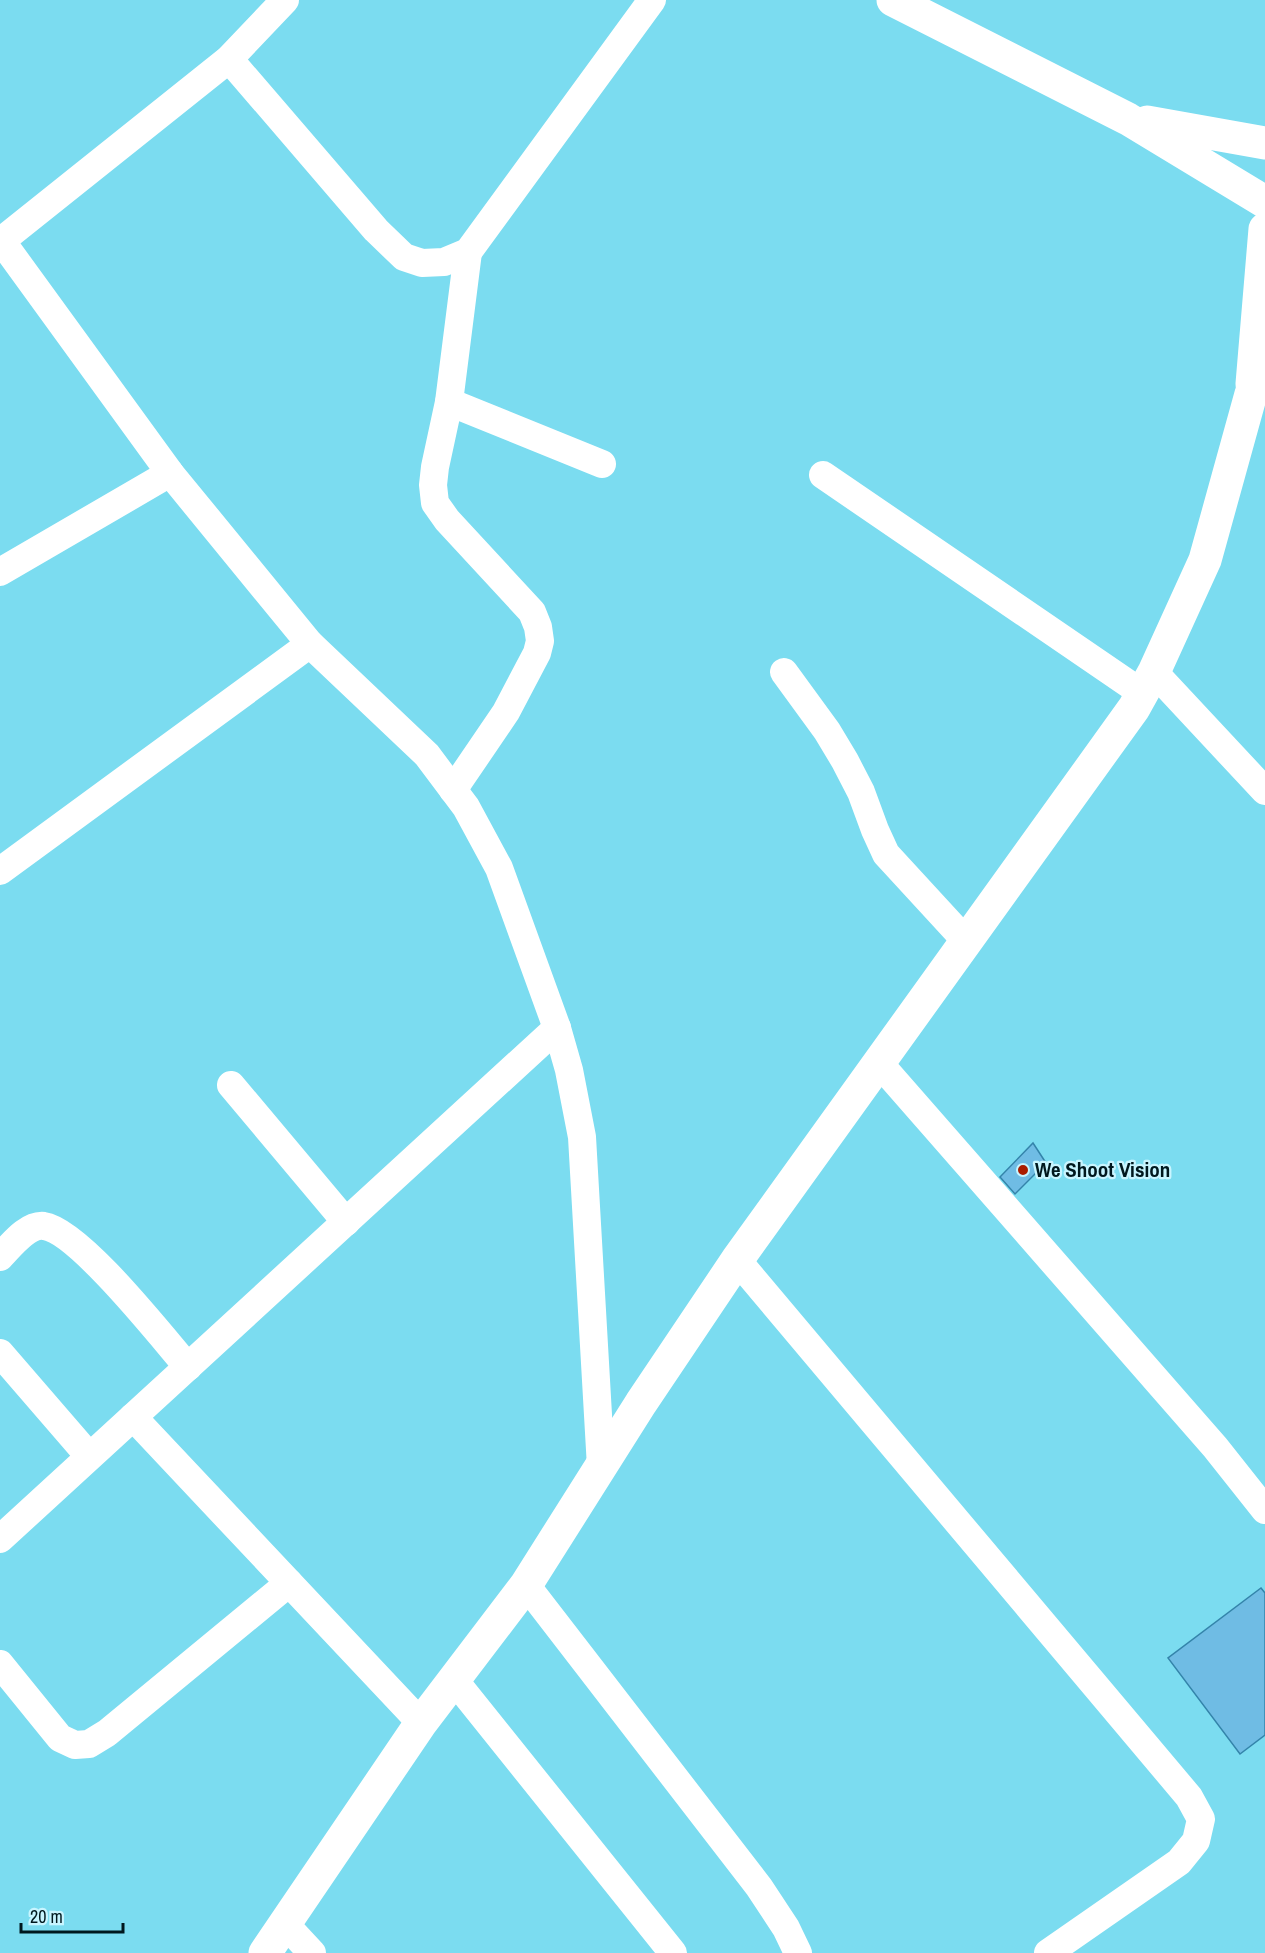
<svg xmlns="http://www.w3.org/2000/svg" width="1265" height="1953" viewBox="0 0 1265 1953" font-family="'Archivo Narrow',sans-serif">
<rect width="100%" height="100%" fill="#7bdcf0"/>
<g fill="#6fbce4" stroke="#3484aa" stroke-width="1.5">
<polygon points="1033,1143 1046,1163 1015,1194 1000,1177"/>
<polygon points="1261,1588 1265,1593 1265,1735 1240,1754 1168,1658"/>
</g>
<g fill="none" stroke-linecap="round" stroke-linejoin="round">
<g stroke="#fff" stroke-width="28">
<polyline points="229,59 376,230 404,257 422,263 444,262 468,252 652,0"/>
<polyline points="0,239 170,473 310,644 427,755 466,807 499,868 557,1028 569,1070 582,1137 601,1467"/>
<polyline points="1,241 229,59 285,0"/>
<polyline points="449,402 602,464"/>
<polyline points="823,475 1142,693"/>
<polyline points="0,572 170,473"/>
<polyline points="784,672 827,731 845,761 861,792 875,830 886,854 966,941"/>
<polyline points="1154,672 1265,791"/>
<polyline points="453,790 506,712 537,653 540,641 538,627 532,612 447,520 435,503 433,485 435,467 449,402 468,252"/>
<polyline points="0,871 310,644"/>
<polyline points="879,1063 1215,1447 1265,1510"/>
<polyline points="231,1085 346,1222"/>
<path d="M0,1257C11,1246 27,1224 44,1226C79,1231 162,1337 188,1367"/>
<polyline points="737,1260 1189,1797 1201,1819 1196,1841 1179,1862 1048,1953"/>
<polyline points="0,1353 89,1456"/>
<polyline points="133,1417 421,1723"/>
<polyline points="0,1539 557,1028"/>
<polyline points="526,1585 759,1887 786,1928 798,1953"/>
<polyline points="0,1664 60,1738 75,1745 89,1744 107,1733 289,1583"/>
<polyline points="455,1681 673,1953"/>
<polyline points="286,1925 312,1953"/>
</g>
<g stroke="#fff" stroke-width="33">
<polyline points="893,0 1128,119 1265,202"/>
<polyline points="1147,122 1265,143"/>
<polyline points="1252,384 1265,229"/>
<polyline points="265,1953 421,1723 526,1585 641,1403 737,1260 1134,708 1154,672 1205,560 1251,394 1265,360"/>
</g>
</g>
<circle fill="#aa1c00" stroke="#c8f5ff" stroke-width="2" cx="1023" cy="1170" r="6"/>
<g text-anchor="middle" stroke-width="4.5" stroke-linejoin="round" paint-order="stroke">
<g font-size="21" font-weight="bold" fill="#00181e" stroke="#c8f5ff" text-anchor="start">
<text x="1035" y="1177">We Shoot Vision</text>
</g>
</g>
<path d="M21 1923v9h102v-9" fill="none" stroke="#00181e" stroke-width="3"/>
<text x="30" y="1923" font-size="18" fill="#00181e" stroke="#c8f5ff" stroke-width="4.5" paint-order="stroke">20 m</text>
</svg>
